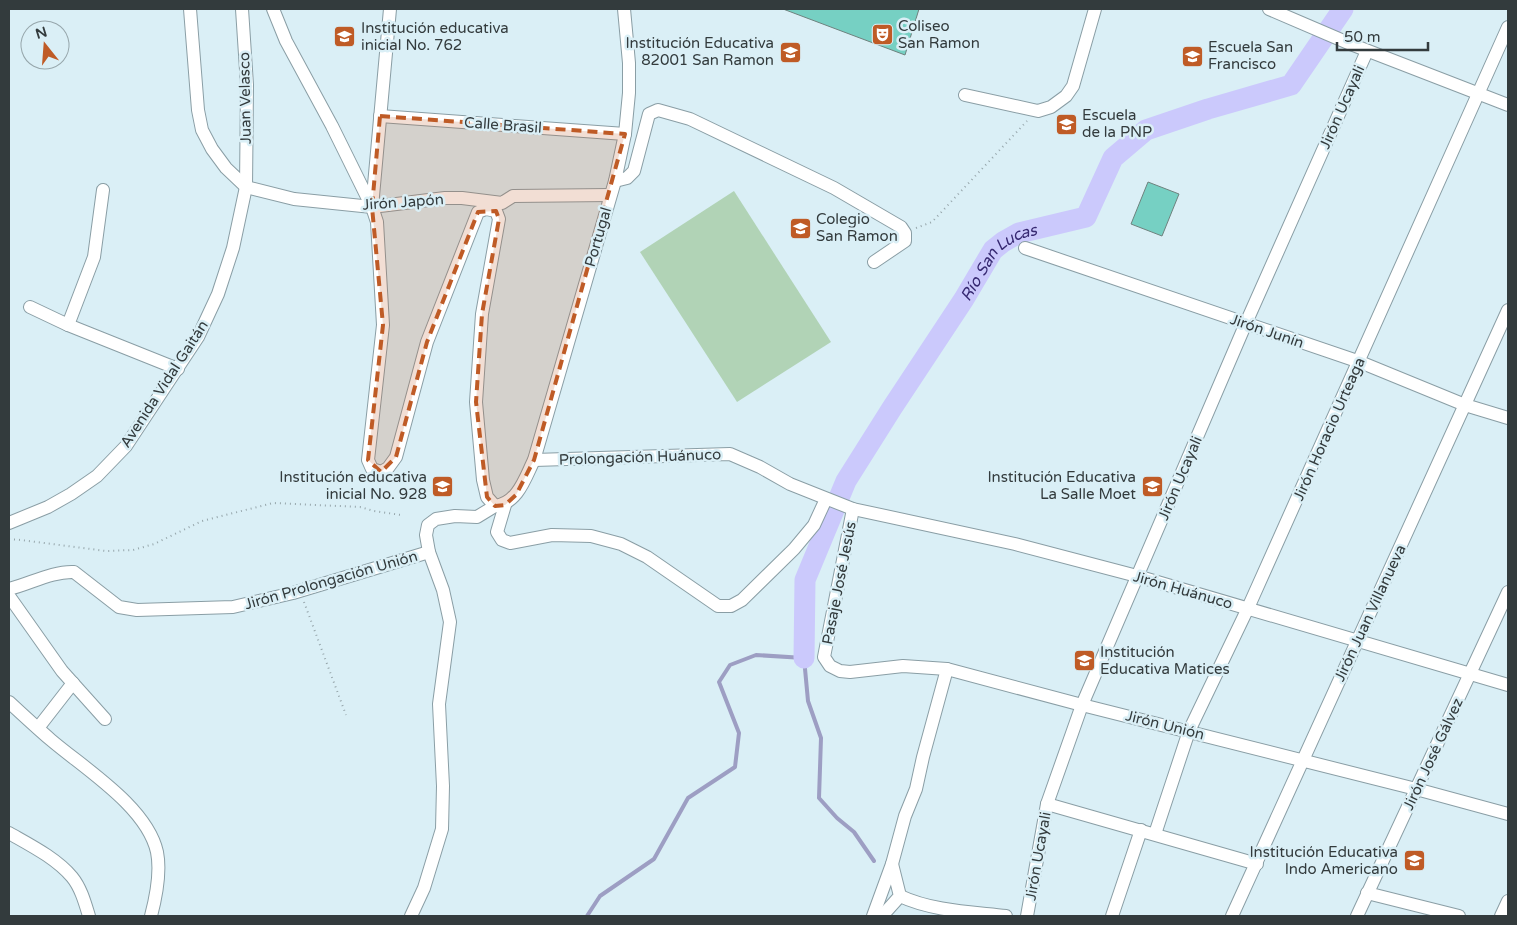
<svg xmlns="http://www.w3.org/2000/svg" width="1517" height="925" viewBox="0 0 1517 925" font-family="'Varela Round',sans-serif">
<rect width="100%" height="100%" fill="#daeff6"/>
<polygon fill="#b1d3b6" points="734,191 831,342 737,402 640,252"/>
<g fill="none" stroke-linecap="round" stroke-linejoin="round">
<polyline stroke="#9d9ec3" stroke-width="4" points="587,916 600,896 654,859 688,798 735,767 739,733 719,682 730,665 756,655 804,658 808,701 821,738 819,798 837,818 854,832 874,861"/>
<path stroke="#cbc9fc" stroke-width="21" id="s1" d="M804,658L805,580L846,481L892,408L964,299L993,250L1003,242L1019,233L1086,217L1113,158L1146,130L1208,109L1291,85L1343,9"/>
</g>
<g fill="#76d0c3" stroke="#6e827e">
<polygon points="783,9 919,9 905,55"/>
<polygon points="1148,182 1179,194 1162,236 1131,224"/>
</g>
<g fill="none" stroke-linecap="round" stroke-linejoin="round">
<defs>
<g id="minor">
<polyline points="190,9 198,110 202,130 212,149 226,168 246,187 294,199 372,207 445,198 462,198 502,203 513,196 610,195"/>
<polyline points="273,9 286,41 332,126 372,207"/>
<path d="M390,9L372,207L377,222L383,325L368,460L372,469L381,472L388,468L396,457L427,342L478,212L486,209L496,211L499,219L482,314L476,402L483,480L487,497L495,506C518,503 525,478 534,460L615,181L625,134L629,93V63L624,9"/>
<polyline points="1269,9 1353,45 1508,105"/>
<polyline points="965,95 1038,111 1051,107 1066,96 1073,86 1095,9"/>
<polyline points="380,116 625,134"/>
<polyline points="615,181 627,178 634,171 649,114 658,110 690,119 834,188 901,227 905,233 905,241 874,262"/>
<polyline points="103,190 94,257 68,325 178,369"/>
<polyline points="1025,248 1360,362 1465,405 1508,418"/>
<polyline points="30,307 68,325"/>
<polyline points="534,460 730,454 760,467 790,484 853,509 1015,544 1137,576 1508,685"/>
<polyline points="505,505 497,532 502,540 510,543 552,535 591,536 621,544 647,557 718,606 731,606 742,600 794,549 814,525 826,499"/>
<polyline points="853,509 824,657 830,666 840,671 850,672 903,666 947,669 1082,705 1416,789 1508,814"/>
<polyline points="9,523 48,507 71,494 97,476 126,446 198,337 218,294 233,248 246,187 247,85 242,9"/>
<path d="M9,589C30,584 52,571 74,572L119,607L137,610L233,607L293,593L429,552"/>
<polyline points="9,596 62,671 105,719"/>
<path d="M9,702C23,715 37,728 51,740C85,769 147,807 157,852C161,872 156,897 151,916"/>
<polyline points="38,728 73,683"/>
<polyline points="1047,804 1257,864"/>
<path d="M9,833C30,845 56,858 72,877C81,888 85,903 89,916"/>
<polyline points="1155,834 1189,731 1248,608 1508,27"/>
<polyline points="1367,893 1459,916"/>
<path d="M900,896C932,911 971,912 1006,916"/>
<polyline points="411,916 424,888 442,829 443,786 439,704 450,622 443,590 429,552 426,535 428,525 436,519 455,516 477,517 495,506"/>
<polyline points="873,916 892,864 905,816 916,789 923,757 947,669"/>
<polyline points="882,916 900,896 892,864"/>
<polyline points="1027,916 1047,804 1082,705 1246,323 1367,51"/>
<polyline points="1112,916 1141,830"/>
<polyline points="1232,916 1508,310"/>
<polyline points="1357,916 1508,592"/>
<polyline points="1501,916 1508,901"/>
</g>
</defs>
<use href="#minor" stroke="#8a9ea5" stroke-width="14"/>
<g stroke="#96a6ab" stroke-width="2" stroke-dasharray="1 4" stroke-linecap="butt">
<polyline points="916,228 932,222 1027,121"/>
<polyline points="9,539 21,540 106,551 133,550 154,544 202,521 273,503 360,507 374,511 401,515"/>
<polyline points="304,602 346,715"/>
</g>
<use href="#minor" stroke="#fff" stroke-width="12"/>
</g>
<path fill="#bf5b26" fill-opacity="0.2" stroke="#bf5b26" stroke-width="4" stroke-dasharray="10 6" stroke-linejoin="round" d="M380,116L625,134L534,460L516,495L505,505L495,506L487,497L476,402L482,314L499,219L496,211L478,212L427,342L396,457L381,472L368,460L383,325L372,207Z"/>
<defs>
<symbol id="theatre-square" viewBox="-11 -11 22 22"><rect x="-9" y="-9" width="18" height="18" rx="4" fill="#bf5b26" stroke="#daeff6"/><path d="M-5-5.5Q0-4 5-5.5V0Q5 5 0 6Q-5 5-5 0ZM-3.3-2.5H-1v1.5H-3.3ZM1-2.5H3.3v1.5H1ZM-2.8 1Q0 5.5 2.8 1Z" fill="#fff"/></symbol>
<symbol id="school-square" viewBox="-11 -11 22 22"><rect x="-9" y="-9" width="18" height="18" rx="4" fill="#bf5b26" stroke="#daeff6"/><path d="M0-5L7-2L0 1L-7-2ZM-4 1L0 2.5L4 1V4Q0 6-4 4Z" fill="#fff"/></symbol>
<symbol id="university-square" viewBox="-11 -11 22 22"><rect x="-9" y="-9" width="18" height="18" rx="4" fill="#bf5b26" stroke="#daeff6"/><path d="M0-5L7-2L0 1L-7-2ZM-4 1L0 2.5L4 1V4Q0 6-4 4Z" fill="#fff"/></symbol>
</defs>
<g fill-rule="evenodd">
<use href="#theatre-square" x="870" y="22" width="25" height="25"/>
<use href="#school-square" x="332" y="24" width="25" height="25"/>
<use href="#school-square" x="778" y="40" width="25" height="25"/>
<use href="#school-square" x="1180" y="44" width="25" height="25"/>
<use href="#school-square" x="1054" y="112" width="25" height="25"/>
<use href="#university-square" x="788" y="216" width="25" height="25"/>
<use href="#school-square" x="430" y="474" width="25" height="25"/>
<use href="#school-square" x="1140" y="474" width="25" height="25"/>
<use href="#school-square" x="1072" y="648" width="25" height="25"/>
<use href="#school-square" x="1402" y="848" width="25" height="25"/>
</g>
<g text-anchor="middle" stroke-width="5" stroke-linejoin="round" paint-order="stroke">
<g font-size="15" fill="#333b3d" stroke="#daeff6" text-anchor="start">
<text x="898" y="31">Coliseo<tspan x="898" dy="17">San Ramon</tspan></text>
<text x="361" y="33">Institución educativa<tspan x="361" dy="17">inicial No. 762</tspan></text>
<text x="774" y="48" text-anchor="end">Institución Educativa<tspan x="774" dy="17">82001 San Ramon</tspan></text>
<text x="1208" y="52">Escuela San<tspan x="1208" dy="17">Francisco</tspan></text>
<text x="1082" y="120">Escuela<tspan x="1082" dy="17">de la PNP</tspan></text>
<text x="816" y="224">Colegio<tspan x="816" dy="17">San Ramon</tspan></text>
<text x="427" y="482" text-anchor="end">Institución educativa<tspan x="427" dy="17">inicial No. 928</tspan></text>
<text x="1136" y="482" text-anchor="end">Institución Educativa<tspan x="1136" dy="17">La Salle Moet</tspan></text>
<text x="1100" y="657">Institución<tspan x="1100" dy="17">Educativa Matices</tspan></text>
<text x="1398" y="857" text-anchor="end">Institución Educativa<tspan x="1398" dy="17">Indo Americano</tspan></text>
</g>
<g font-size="15" fill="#333b3d" stroke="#daeff6">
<text transform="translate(245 98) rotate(-91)" y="5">Juan Velasco</text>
<text transform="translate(1342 107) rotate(-66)" y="5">Jirón Ucayali</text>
<text transform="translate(503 125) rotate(4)" y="5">Calle Brasil</text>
<text transform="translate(403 202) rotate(-4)" y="5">Jirón Japón</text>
<text transform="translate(598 237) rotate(-74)" y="5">Portugal</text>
<text transform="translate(1267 331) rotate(19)" y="5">Jirón Junín</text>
<text transform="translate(164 384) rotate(-57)" y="5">Avenida Vidal Gaitán</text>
<text transform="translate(1329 429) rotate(-66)" y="5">Jirón Horacio Urteaga</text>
<text transform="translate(640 457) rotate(-2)" y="5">Prolongación Huánuco</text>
<text transform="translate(1180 478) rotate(-67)" y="5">Jirón Ucayali</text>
<text transform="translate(331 580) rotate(-16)" y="5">Jirón Prolongación Unión</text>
<text transform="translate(839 583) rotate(-79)" y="5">Pasaje José Jesús</text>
<text transform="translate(1183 590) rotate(16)" y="5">Jirón Huánuco</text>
<text transform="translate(1370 613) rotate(-65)" y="5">Jirón Juan Villanueva</text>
<text transform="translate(1165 725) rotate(14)" y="5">Jirón Unión</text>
<text transform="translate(1433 754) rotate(-65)" y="5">Jirón José Gálvez</text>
<text transform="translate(1038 856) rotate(-80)" y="5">Jirón Ucayali</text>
</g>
<g font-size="16" font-style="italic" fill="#372972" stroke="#daeff6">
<text dy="6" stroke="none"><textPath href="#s1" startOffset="455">Río San Lucas</textPath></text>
</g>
</g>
<rect width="1517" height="925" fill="none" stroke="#333b3d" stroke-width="20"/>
<g transform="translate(45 45) rotate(343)"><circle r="24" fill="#daeff6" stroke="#97a7ac"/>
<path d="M0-4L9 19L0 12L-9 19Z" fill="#bf5b26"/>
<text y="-8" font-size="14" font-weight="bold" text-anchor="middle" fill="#333b3d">N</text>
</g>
<path d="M1337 42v8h91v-8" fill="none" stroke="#333b3d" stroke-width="2.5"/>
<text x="1344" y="42" font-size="15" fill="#333b3d" stroke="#daeff6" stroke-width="4" paint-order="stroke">50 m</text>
</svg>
